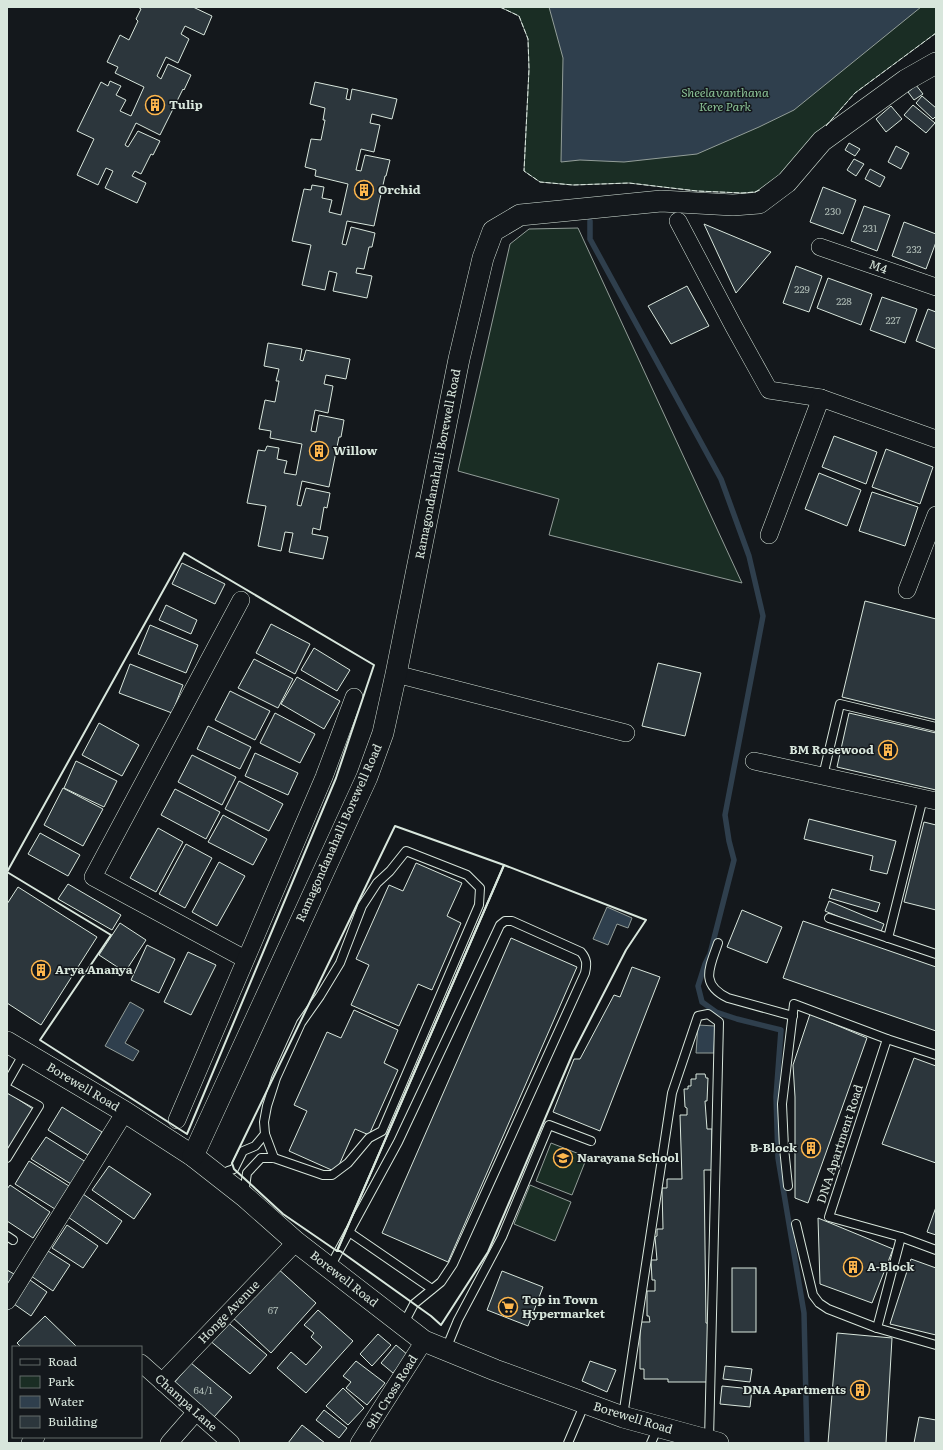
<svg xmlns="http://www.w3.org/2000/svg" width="943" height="1450" viewBox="0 0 943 1450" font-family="Literata,serif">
<rect width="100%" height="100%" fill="#14181c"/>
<g fill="#1a2d24" stroke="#939e99">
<polygon points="500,7 936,7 936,33 855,93 777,181 755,192 742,193 697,191 629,183 573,185 540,182 524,171 529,69 528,39 519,16"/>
<polygon points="578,228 742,583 549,535 559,499 458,471 510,244 529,229"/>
<polygon points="551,1143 587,1157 572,1195 536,1181"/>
<polygon points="530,1185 571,1202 555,1241 514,1224"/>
</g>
<g fill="#2f3f4d" stroke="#939e99">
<polygon points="549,7 921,7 794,110 759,127 697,154 624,162 580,160 561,162 563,58"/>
<polygon points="607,907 632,918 628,928 617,924 608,945 593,939"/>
<polygon points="130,1002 144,1010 125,1043 139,1051 133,1061 105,1046"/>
<polygon points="698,1025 715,1026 714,1053 696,1053"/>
</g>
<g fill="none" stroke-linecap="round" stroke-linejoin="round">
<polyline stroke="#2f3f4d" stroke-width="5.5" points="590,221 590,239 721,479 749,556 763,616 725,815 729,841 734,860 710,954 705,964 698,986 702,1002 716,1012 737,1019 781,1030 776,1097 778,1158 804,1313 807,1443"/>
</g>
<g fill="#2c363c" stroke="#d8e6dc">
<polygon points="138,7 193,7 212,16 204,35 185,26 181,34 189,39 178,63 166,57 157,76 161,79 168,64 191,75 184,90 183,89 160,135 136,123 125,145 128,147 138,131 160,141 153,155 151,154 141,174 135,171 132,176 146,183 137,203 105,188 113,171 106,168 98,185 77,175 94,139 77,131 101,82 108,86 110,81 121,86 116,95 126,100 120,111 131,116 144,87 115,73 118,67 107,62 120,35 129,40 138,21 136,19 141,9"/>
<polygon points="315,82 348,89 346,99 350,100 352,89 397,99 392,119 372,114 370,123 380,125 374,152 361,149 356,170 361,171 365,155 390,160 386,176 385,176 374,226 347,221 342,244 346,245 351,227 375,233 372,247 369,247 364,269 357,268 356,273 372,276 367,298 333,291 337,273 329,271 325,290 302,285 311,245 292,241 304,189 311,190 312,185 324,187 322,198 332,200 329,212 341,215 348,184 315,176 316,170 305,167 311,139 321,140 325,120 323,120 325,108 310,104"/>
<polygon points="916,85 923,94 914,100 908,92"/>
<polygon points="922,96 936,108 936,116 933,119 916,103"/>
<polygon points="913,105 935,123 926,133 904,115"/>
<polygon points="891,106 902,119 886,132 876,119"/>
<polygon points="849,143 860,149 855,156 845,150"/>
<polygon points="896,146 909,153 901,169 888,162"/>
<polygon points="854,159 864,164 856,176 847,170"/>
<polygon points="870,169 885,177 880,187 865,179"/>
<polygon points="823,187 856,200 843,234 810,222"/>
<polygon points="864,206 890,215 877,251 851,241"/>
<polygon points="904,222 936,234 936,242 926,269 892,256"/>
<polygon points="704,224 771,252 736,293"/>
<polygon points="796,266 822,276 809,312 783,303"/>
<polygon points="828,278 872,294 861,325 817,308"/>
<polygon points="687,286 709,326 671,344 648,306"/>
<polygon points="882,297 917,309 905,343 870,330"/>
<polygon points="928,309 936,312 936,349 916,341"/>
<polygon points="268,343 302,349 300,360 303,361 306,350 350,359 346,379 326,375 324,384 333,386 328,413 315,410 311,431 316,432 319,415 344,420 341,437 339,437 329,487 302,481 297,505 301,506 306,488 330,493 327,508 324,507 320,530 313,528 312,534 328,537 323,559 289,552 293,533 285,532 281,551 258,546 266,506 247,503 258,450 265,451 267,446 279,448 277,459 287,461 284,473 296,475 302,444 270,438 271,431 259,429 265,400 275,402 279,381 276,381 279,369 264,366"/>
<polygon points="834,436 877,452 866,484 822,467"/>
<polygon points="886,449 933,467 920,504 872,487"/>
<polygon points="819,473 861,490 847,526 805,509"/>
<polygon points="872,492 918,507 905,546 859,531"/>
<polygon points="182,563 225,584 215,604 172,584"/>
<polygon points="865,601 936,619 936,720 842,697"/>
<polygon points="166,605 197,620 191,634 159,620"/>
<polygon points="271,624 310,644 295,674 256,653"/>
<polygon points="150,625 198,645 186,673 138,654"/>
<polygon points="314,648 350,670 337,691 301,670"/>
<polygon points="254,659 293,679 278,708 238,688"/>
<polygon points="658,663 701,673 685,736 642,726"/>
<polygon points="130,664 183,685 172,713 119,693"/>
<polygon points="297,677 340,701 324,729 281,704"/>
<polygon points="230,691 270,711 255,740 215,720"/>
<polygon points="275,713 315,734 300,763 260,743"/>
<polygon points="849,713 936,733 936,790 837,767"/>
<polygon points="99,723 139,745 122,776 82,755"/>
<polygon points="208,726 251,747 240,769 197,749"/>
<polygon points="255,753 298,773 288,795 245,776"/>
<polygon points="192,755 236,777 222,805 178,782"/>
<polygon points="76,761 117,781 104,807 64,788"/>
<polygon points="239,781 283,804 269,831 225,809"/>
<polygon points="63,788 103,809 83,846 44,825"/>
<polygon points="175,789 220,812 206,839 161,815"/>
<polygon points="223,815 267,839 253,865 208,842"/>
<polygon points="809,819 896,841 887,874 870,870 873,856 804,839"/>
<polygon points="924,822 936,825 936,910 904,902"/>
<polygon points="158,828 183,842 156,892 130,878"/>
<polygon points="40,833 80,855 68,876 28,854"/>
<polygon points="186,844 212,858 185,908 159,894"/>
<polygon points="219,862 245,876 217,926 192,912"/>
<polygon points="416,863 462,883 447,916 461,923 432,990 418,984 399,1026 351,1005 369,965 356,959 389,885 403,891"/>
<polygon points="68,884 121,915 112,930 58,899"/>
<polygon points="18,887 97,937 41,1025 7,1003 7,904"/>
<polygon points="832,889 880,903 877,912 829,898"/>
<polygon points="829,901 884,924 880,934 825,911"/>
<polygon points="742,910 782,927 767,963 727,947"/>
<polygon points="803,921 936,967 936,1031 783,978"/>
<polygon points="120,923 146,940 125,972 99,955"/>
<polygon points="511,938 577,967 448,1262 382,1233"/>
<polygon points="147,945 175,959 159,993 131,980"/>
<polygon points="188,952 216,965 191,1015 164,1002"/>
<polygon points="632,967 660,977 600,1131 553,1112 574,1059 580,1059 614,995 620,997"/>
<polygon points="354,1010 398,1030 384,1063 398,1070 369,1135 355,1129 336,1172 289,1151 307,1111 294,1105 327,1032 341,1038"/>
<polygon points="810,1014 867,1038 808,1203 795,1198 795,1097 793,1065"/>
<polygon points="914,1058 936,1066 936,1163 882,1144"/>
<polygon points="696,1074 705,1074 706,1078 708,1078 707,1101 705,1101 707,1129 712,1129 712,1170 704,1170 706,1323 711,1324 708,1382 668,1382 668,1379 644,1379 644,1369 640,1369 640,1322 650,1322 649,1316 647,1316 647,1291 655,1291 655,1280 652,1280 651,1260 657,1260 655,1237 657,1236 657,1229 663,1229 662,1188 667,1188 667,1179 682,1179 680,1115 687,1115 687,1108 685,1107 684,1089 688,1089 688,1086 691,1086 691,1079 696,1079"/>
<polygon points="7,1092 33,1109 7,1154"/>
<polygon points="62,1107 102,1132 88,1155 48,1130"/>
<polygon points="46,1137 86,1162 71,1184 31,1159"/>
<polygon points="29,1161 69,1186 55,1209 15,1184"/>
<polygon points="109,1166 151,1194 134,1219 92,1190"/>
<polygon points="10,1185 50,1212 33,1238 7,1221 7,1189"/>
<polygon points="83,1194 122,1221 107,1244 68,1217"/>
<polygon points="936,1207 936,1235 927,1232"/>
<polygon points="818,1218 893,1249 872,1303 820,1284"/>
<polygon points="67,1225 98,1246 83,1268 52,1248"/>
<polygon points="48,1251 70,1265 53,1291 31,1276"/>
<polygon points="911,1259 936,1268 936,1335 890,1324"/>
<polygon points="276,1267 316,1303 271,1353 231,1316"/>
<rect x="732" y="1268" width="24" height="64"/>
<polygon points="7,1270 14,1274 7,1285"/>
<polygon points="502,1271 543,1287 528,1326 487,1310"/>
<polygon points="30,1280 47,1292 31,1316 14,1304"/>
<polygon points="318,1310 353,1341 306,1393 277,1368 291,1352 306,1365 322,1347 311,1337 314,1333 304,1325"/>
<polygon points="45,1316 77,1347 21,1347 17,1343"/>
<polygon points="225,1320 267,1355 250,1374 209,1340"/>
<polygon points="837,1333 892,1338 886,1443 828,1443"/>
<polygon points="378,1334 391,1345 372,1366 360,1354"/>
<polygon points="396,1345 408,1355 393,1373 381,1363"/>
<polygon points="356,1361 385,1383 367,1405 346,1388 351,1382 343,1376"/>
<polygon points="590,1361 616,1370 607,1392 582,1381"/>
<polygon points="191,1363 232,1397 214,1417 174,1383"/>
<polygon points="725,1366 752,1369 750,1382 723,1379"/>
<polygon points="722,1386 752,1389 750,1407 720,1404"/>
<polygon points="343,1388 364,1408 348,1425 326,1406"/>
<polygon points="324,1410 347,1428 339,1438 316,1420"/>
<polygon points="919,1417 936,1420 936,1443 914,1443"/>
<polygon points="302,1425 325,1443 288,1443"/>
</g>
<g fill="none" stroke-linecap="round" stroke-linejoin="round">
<defs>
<g id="service">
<polyline points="823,776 840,704 936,727"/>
<polyline points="829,918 936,954"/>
<polyline points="888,938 923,798"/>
<path d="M718,943C710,967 699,984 728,998L793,1016"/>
<polyline points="887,1039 829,1217 901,1237 936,1250"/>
<polyline points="7,1083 24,1053"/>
<polyline points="7,1088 39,1106 7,1158"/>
<polyline points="265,1134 274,1158"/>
<polyline points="221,1177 228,1171 234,1169 243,1151 255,1146 265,1134 264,1122 267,1106 276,1078 301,1023 320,996 340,963 362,906 377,883 390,871 406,851 467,875 480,888 479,905 382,1131 369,1138 348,1163 332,1175 323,1175 274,1158 261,1158 247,1173 244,1194"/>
<polyline points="788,1186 784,1148 782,1104 794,1004 887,1039 936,1055"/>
<polyline points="796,1224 813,1295 819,1303 828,1309 877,1328 936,1345"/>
<polyline points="349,1232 432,1289"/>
<polyline points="7,1236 13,1240"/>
<path d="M330,1267L398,1142L500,925L505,921H512L581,952C587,959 587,964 585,973L453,1264L441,1282L414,1304L403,1325"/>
<polyline points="877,1328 901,1237"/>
<polyline points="446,1349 458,1320 502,1237 549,1125 591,1141"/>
<polyline points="623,1416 672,1093 698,1016 708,1014 719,1022 709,1440"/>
<polyline points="568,1443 585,1403"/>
<polyline points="651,1443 658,1427"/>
</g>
<g id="minor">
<polyline points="678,221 734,327 769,390 821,398 936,439"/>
<polyline points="820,247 936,287"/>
<polyline points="769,535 821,398"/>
<polyline points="907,590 936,515"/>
<polyline points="241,600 93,877 245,959"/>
<polyline points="396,674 626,733"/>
<polyline points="754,761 936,801"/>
<polyline points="177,1120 324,777 354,697"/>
<polyline points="7,1301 125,1112"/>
<polyline points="141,1363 231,1443"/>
<polyline points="162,1382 296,1242"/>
<polyline points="30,1443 36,1437"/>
<polyline points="169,1443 196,1412"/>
<polyline points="359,1443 424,1341"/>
</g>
<g id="tertiary">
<polyline points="7,1042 125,1112 193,1156 244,1196 296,1242 424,1341 495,1370 623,1417 718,1443"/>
<polyline points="193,1156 367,777 383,733 396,674 459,359 483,258 493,231 520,215 571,210 661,201 733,205 759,203 787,182 822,141 906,80 936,63"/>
</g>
</defs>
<use href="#service" stroke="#d8e6dc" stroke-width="10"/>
<use href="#minor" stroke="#d8e6dc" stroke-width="18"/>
<use href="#tertiary" stroke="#d8e6dc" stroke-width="22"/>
<use href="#service" stroke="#14181c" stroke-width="8"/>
<use href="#minor" stroke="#14181c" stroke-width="17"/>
<use href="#tertiary" stroke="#14181c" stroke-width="21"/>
<g stroke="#d8e6dc" stroke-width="1" stroke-dasharray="5 2" stroke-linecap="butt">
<polyline points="500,7 519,16 528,39 529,69 524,171 540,182 573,185 629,183 697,191 742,193 755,192 760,190"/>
<polyline points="826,126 855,93 936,33"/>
</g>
<g stroke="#d8e6dc" stroke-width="2">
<polygon points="184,553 374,665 336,778 187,1134 40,1040 111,935 7,872"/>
<polygon points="395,826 504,865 337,1251 283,1214 234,1169 232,1163"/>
<polygon points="504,865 646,920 626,950 573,1053 488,1252 441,1325 431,1316 340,1251 337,1251"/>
</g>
</g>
<defs>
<symbol id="building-ring" viewBox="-11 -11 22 22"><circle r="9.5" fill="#14181c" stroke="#ffb74d" stroke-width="1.5"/><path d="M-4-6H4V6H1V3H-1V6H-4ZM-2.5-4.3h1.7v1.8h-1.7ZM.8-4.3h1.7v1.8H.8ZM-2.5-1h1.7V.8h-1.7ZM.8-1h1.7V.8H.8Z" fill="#ffb74d"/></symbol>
<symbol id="school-ring" viewBox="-11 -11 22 22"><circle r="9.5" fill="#14181c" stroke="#ffb74d" stroke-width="1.5"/><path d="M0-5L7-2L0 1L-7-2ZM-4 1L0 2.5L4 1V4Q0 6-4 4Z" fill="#ffb74d"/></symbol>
<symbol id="supermarket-ring" viewBox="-11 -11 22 22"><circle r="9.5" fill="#14181c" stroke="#ffb74d" stroke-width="1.5"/><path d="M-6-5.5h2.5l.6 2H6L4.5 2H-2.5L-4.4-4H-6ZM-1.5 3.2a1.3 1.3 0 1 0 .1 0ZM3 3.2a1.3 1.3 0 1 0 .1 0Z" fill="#ffb74d"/></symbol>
</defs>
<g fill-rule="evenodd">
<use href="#building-ring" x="144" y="94" width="22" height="22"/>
<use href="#building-ring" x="353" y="179" width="22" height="22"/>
<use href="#building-ring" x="308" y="440" width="22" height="22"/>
<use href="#building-ring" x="877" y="739" width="22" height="22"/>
<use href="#building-ring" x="30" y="959" width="22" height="22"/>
<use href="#building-ring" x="800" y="1137" width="22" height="22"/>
<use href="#school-ring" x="552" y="1147" width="22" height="22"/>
<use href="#building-ring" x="842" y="1256" width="22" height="22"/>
<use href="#supermarket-ring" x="497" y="1296" width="22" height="22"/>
<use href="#building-ring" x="849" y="1379" width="22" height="22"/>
</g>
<g text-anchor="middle" stroke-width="3" stroke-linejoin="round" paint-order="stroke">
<g font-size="10" fill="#adbab4">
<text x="833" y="215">230</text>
<text x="870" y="232">231</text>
<text x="914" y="253">232</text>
<text x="802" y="293">229</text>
<text x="844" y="305">228</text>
<text x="893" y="324">227</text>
<text x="273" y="1314">67</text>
<text x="203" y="1394">64/1</text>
</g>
<g font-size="12" font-style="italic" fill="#8ac095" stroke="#14181c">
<text x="725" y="97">Sheelavanthana<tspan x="725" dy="14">Kere Park</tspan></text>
</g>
<g font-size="12" font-weight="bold" fill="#d8e6dc" stroke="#14181c" text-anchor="start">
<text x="169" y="109">Tulip</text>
<text x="378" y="194">Orchid</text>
<text x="333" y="455">Willow</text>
<text x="874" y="754" text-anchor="end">BM Rosewood</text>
<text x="55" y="974">Arya Ananya</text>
<text x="797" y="1152" text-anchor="end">B-Block</text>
<text x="577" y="1162">Narayana School</text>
<text x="867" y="1271">A-Block</text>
<text x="522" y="1304">Top in Town<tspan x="522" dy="14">Hypermarket</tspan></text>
<text x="846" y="1394" text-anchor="end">DNA Apartments</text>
</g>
<g font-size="12" fill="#d8e6dc" stroke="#14181c">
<text transform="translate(878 267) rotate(19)" y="4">M4</text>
<text transform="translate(438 464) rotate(-79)" y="4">Ramagondanahalli Borewell Road</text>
<text transform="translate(339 833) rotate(-66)" y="4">Ramagondanahalli Borewell Road</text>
<text transform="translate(83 1087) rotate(31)" y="4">Borewell Road</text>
<text transform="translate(840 1144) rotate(-72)" y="4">DNA Apartment Road</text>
<text transform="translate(344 1279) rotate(38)" y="4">Borewell Road</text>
<text transform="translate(229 1312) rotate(-46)" y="4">Honge Avenue</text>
<text transform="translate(392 1392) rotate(-58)" y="4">9th Cross Road</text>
<text transform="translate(186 1403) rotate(42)" y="4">Champa Lane</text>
<text transform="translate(633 1418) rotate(17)" y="4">Borewell Road</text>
</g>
</g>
<rect width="943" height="1450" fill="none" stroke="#d8e6dc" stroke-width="16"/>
<rect x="12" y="1346" width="130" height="92" fill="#14181c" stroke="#626a69"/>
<rect x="20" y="1359" width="20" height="6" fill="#14181c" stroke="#626a69"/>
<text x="48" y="1366" font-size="12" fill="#d8e6dc">Road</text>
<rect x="20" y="1376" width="20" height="12" fill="#1a2d24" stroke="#626a69"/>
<text x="48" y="1386" font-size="12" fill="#d8e6dc">Park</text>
<rect x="20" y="1396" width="20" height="12" fill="#2f3f4d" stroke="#626a69"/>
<text x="48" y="1406" font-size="12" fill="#d8e6dc">Water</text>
<rect x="20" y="1416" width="20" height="12" fill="#2c363c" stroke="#626a69"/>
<text x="48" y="1426" font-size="12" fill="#d8e6dc">Building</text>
</svg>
